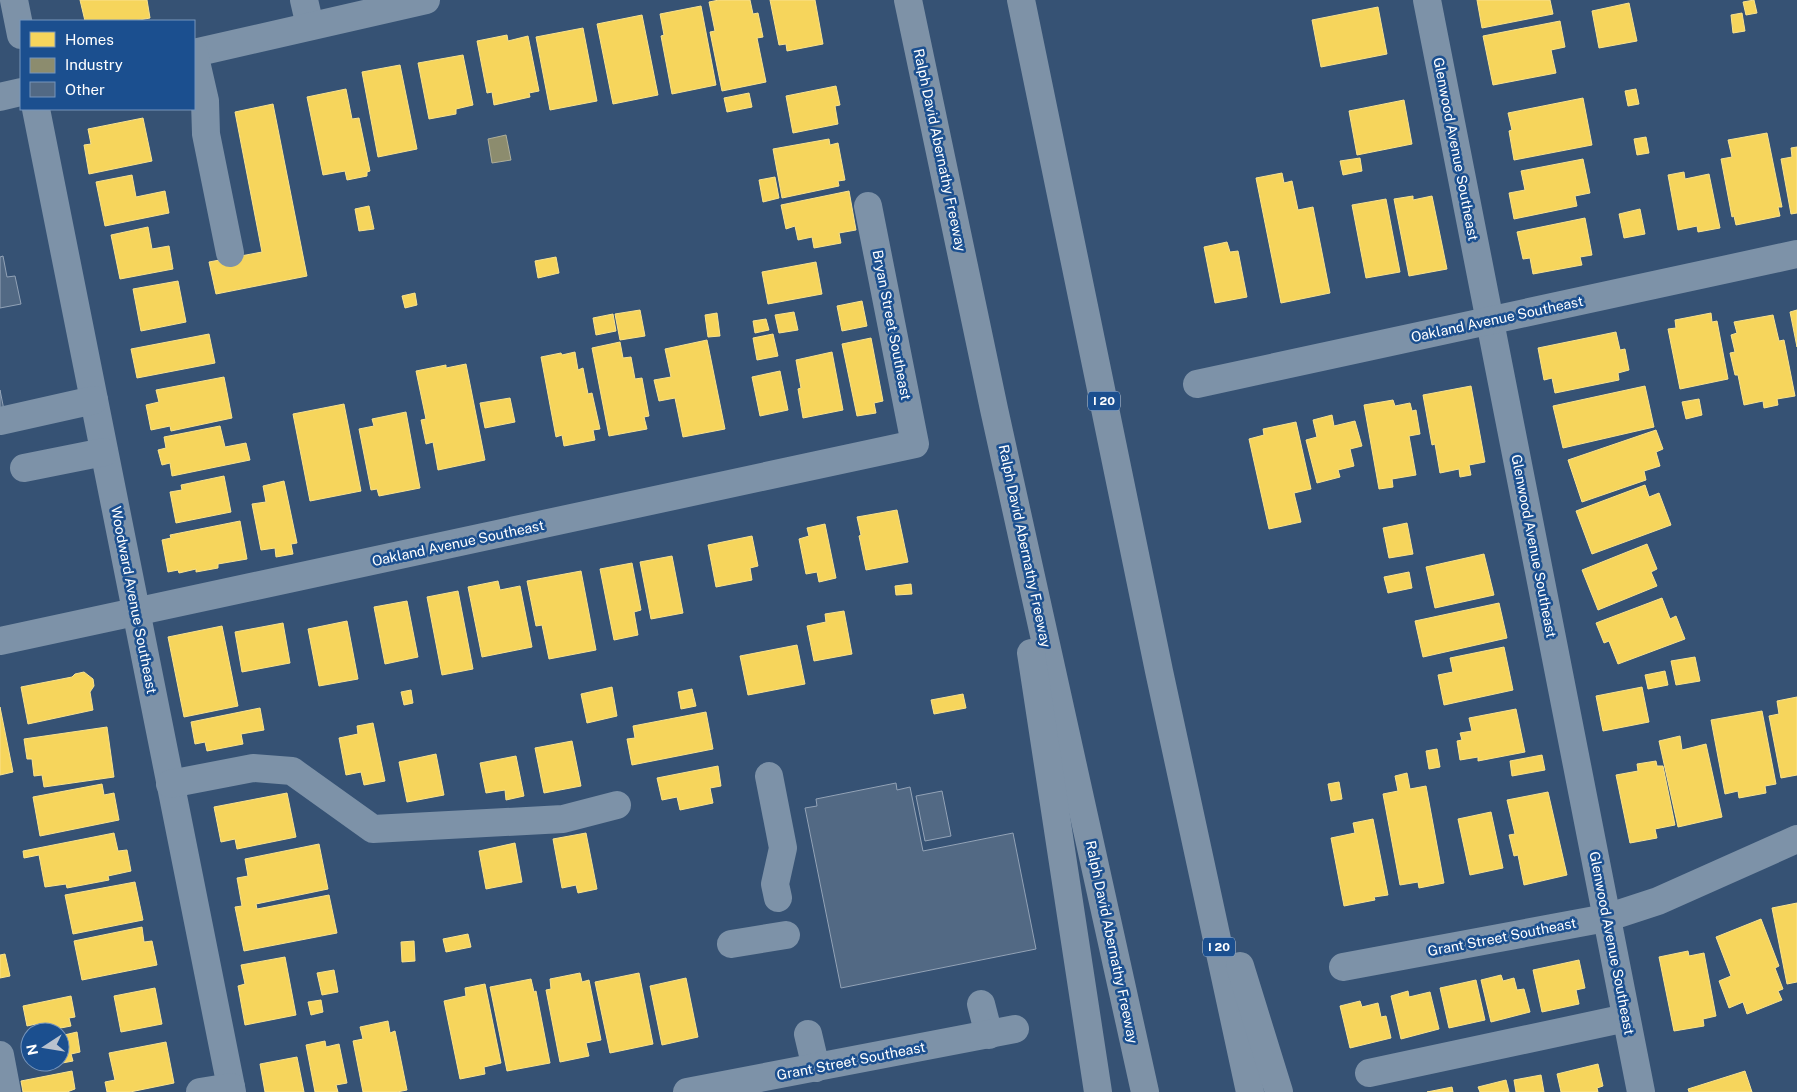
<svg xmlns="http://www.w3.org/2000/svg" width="1797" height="1092" viewBox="0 0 1797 1092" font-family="'Public Sans',sans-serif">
<rect width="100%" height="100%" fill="#365274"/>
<g fill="#f6d55c" stroke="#f9e28d">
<polygon points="80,0 147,0 150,18 134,21 85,21"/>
<polygon points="719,0 750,0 753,14 758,13 763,37 757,38 766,82 722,91 710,32 715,31 709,2"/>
<polygon points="770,0 815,0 823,44 787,51 786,44 779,45"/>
<polygon points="1477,0 1550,0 1553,14 1482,28"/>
<polygon points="1754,0 1757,13 1746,15 1743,2"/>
<polygon points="1629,3 1637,41 1599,48 1592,11"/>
<polygon points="701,6 716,85 672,94 661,36 664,35 660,14"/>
<polygon points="1378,7 1387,54 1321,67 1312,20"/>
<polygon points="1742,13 1745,31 1733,33 1731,15"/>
<polygon points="642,15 658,95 613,104 597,24"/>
<polygon points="1560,21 1565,47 1551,50 1556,73 1493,85 1483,36"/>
<polygon points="583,28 597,101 550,110 536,37"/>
<polygon points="507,35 508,41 528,36 539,91 529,93 530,97 494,105 492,92 487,93 477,41"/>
<polygon points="463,55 473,105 456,109 456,114 429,119 418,63"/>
<polygon points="400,65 417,149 378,157 362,72"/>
<polygon points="836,86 840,105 835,106 838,124 793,133 786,96"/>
<polygon points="346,89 352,119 359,118 370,171 367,172 367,176 347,180 345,171 323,175 307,97"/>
<polygon points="1636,89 1639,104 1628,106 1625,91"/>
<polygon points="749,93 752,107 727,112 724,98"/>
<polygon points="1583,98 1592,145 1514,160 1509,131 1512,130 1508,113"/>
<polygon points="1404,100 1412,144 1357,155 1349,111"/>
<polygon points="273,104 307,276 216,294 209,262 262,252 235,112"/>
<polygon points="143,118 152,161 89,174 84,145 91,144 88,129"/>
<polygon points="1767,133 1782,207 1778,207 1780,216 1736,225 1734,216 1732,217 1721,159 1732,157 1728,140"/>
<polygon points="1646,137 1649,153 1637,155 1634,139"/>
<polygon points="829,139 830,145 838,143 845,180 838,181 839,186 782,198 773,149"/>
<polygon points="1797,147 1797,213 1791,214 1781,159 1792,157 1791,148"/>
<polygon points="1360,158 1362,171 1343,175 1340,161"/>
<polygon points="1583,159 1590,193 1575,196 1577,206 1514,219 1509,193 1525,190 1521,171"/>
<polygon points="1684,172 1685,179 1709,174 1720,228 1698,232 1697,226 1678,230 1668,175"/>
<polygon points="1282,173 1284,183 1292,181 1298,210 1313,207 1330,293 1281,303 1256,178"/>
<polygon points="132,175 136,197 165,191 169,213 105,226 96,182"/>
<polygon points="775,177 779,198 763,202 759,180"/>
<polygon points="849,191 856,230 839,233 841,243 814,248 812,237 798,240 795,226 786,229 781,205"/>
<polygon points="1413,196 1413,200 1432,196 1447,269 1409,276 1394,199"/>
<polygon points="1386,199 1400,272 1366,278 1352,205"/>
<polygon points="369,206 374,229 359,231 355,209"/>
<polygon points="1640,209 1645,234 1624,238 1619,214"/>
<polygon points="1585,218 1592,255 1580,257 1582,265 1533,274 1530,258 1523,259 1517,232"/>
<polygon points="148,227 152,249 169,246 173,269 120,279 111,235"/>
<polygon points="1227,242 1230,252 1238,251 1247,297 1215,303 1204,247"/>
<polygon points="556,257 559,273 538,278 535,261"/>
<polygon points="816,262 822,294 768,304 762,272"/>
<polygon points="178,281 186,322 141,331 133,289"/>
<polygon points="415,293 417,305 405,308 402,296"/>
<polygon points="862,301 867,326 842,331 837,306"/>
<polygon points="640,310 645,336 620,340 615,314"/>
<polygon points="1797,310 1797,347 1790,312"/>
<polygon points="794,312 798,330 779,333 775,315"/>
<polygon points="717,313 720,336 708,337 705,315"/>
<polygon points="1711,313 1712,322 1717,321 1728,379 1680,389 1668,329 1676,328 1675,320"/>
<polygon points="613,314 616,331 596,335 593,318"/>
<polygon points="1773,315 1779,341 1784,340 1795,396 1777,399 1778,405 1764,408 1763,401 1744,405 1738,375 1735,375 1730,353 1735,352 1731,335 1737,333 1734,322"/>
<polygon points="766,319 769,330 755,333 753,321"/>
<polygon points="1616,332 1620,350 1625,349 1629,370 1618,373 1619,380 1555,393 1552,378 1544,380 1538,348"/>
<polygon points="209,334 215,363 137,378 131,349"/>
<polygon points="773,334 778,356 757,360 753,338"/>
<polygon points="871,338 883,401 874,403 876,413 857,416 842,344"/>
<polygon points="707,340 725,429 683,437 675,398 659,401 654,380 671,377 665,349"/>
<polygon points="620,342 623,358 631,357 635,379 642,378 649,416 644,417 647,429 609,436 592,348"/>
<polygon points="575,352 578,370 583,368 588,394 592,393 600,429 593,430 595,440 564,446 562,435 556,437 541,357 561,353 562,355"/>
<polygon points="832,352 843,410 803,418 798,389 801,388 796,360"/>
<polygon points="466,364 485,460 438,470 433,442 426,444 421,420 426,419 416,371 446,365 446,368"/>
<polygon points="780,371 788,410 760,416 752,377"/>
<polygon points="224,377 232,418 171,431 170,426 151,430 146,405 159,402 156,390"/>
<polygon points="1471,386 1485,462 1469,465 1471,475 1460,477 1459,469 1440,473 1435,444 1432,445 1423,395"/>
<polygon points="1645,386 1654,427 1563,448 1553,406"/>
<polygon points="510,398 515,422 485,428 480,403"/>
<polygon points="1699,399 1702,415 1686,419 1682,402"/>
<polygon points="1393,400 1395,406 1410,403 1412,411 1416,410 1420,434 1409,436 1416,475 1392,479 1393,487 1379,489 1364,405"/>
<polygon points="344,404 361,491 310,501 293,414"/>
<polygon points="406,412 420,488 379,496 377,489 371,490 359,429 374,426 372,419"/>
<polygon points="1332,415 1334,426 1355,421 1362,446 1350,449 1354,466 1338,470 1340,477 1317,483 1306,440 1317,437 1313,420"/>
<polygon points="1296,422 1311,489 1294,493 1301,522 1269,529 1249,439 1264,435 1263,429"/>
<polygon points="220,426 225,447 246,443 250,460 172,476 170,463 162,465 158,450 166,448 164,437"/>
<polygon points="1656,430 1663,449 1656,452 1660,466 1644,471 1646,480 1582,502 1568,460"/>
<polygon points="224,476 231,512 176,523 170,492 182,490 181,485"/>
<polygon points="284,481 297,543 291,544 293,554 276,557 275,548 261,550 252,504 266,502 263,486"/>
<polygon points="1645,485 1649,497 1659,493 1671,525 1592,554 1576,511"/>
<polygon points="897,510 908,562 866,570 859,536 861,535 857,517"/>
<polygon points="240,521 247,559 218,564 218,568 196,572 196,569 179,573 178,570 168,572 162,540 171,538 170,535"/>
<polygon points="1407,523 1413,554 1389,558 1383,528"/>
<polygon points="825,524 836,578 819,582 817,572 806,574 799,539 809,536 807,528"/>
<polygon points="752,536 758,566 750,568 752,580 716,587 708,545"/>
<polygon points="1647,544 1657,569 1651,572 1657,586 1598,610 1582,570"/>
<polygon points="1484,554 1494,595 1435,608 1426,567"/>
<polygon points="672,556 683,613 651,619 640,562"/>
<polygon points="632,563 641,610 634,612 638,635 614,640 600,569"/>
<polygon points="581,571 596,650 549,659 542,625 536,626 527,581"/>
<polygon points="1409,572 1412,588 1388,593 1384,577"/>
<polygon points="498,581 500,590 520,586 532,647 482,657 468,587"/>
<polygon points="911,584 912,594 896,595 895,586"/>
<polygon points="458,591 473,669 442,675 427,597"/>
<polygon points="1662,598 1670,619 1676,616 1685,639 1618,664 1609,641 1604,643 1596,623"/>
<polygon points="407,601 418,657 385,664 374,607"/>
<polygon points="1499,603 1507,638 1423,657 1415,621"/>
<polygon points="844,611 852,654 814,661 807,626 826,622 825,614"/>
<polygon points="347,621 358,679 319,686 308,629"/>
<polygon points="283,623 290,663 242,672 235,632"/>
<polygon points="222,626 238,706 184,717 168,637"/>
<polygon points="797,645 805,684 748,695 740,656"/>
<polygon points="1504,647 1513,690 1444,705 1438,675 1453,672 1450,658"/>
<polygon points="1695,657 1700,681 1676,685 1671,661"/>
<polygon points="1665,671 1668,685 1648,689 1645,675"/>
<polygon points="84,672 93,679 94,686 90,692 93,710 28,724 21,687 72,677 75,674"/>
<polygon points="612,687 617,716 587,723 581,694"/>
<polygon points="1642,687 1649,722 1603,731 1596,696"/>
<polygon points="692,689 696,706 681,709 678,692"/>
<polygon points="411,690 413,703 404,705 401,692"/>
<polygon points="963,694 966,708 934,714 931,700"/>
<polygon points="1797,697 1797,775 1781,778 1769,716 1779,714 1777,701"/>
<polygon points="0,707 13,772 0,775"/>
<polygon points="260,708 264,730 241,734 243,744 207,751 205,742 195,744 191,722"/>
<polygon points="1516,709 1525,752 1478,761 1478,757 1460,760 1457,741 1462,740 1460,733 1472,731 1469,718"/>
<polygon points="1762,711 1776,784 1765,786 1766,793 1739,798 1738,791 1725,794 1711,720"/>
<polygon points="706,712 713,749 632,765 627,739 635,738 633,726"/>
<polygon points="373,723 385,781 364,785 361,772 346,775 339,738 358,734 357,726"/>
<polygon points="107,727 114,777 44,787 42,775 34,776 32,759 27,759 24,739"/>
<polygon points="1680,736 1682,750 1706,744 1722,817 1678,827 1659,741"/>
<polygon points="572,741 581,786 544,793 535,748"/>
<polygon points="1437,749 1440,767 1429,769 1426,751"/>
<polygon points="436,754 444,795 407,802 399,762"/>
<polygon points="1542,755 1545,770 1512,776 1510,761"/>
<polygon points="516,756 524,796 506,800 505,790 486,793 480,763"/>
<polygon points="1656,761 1657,766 1663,766 1675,825 1655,829 1657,838 1630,843 1616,775 1638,771 1637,764"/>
<polygon points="718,766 721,786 710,788 713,803 680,810 677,797 662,800 657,778"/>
<polygon points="1407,773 1410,789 1426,786 1444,883 1419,888 1418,882 1400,885 1383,794 1398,791 1395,776"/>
<polygon points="1339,782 1342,799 1331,801 1328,784"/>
<polygon points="102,784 104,795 114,793 119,820 40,836 33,797"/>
<polygon points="1548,792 1567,875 1524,885 1518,855 1514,856 1509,835 1515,834 1507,800"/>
<polygon points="287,793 296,837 237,849 235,839 221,842 214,807"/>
<polygon points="1491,812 1503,868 1470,875 1458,819"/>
<polygon points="1373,819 1388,895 1374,897 1375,900 1344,906 1331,838 1355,833 1353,823"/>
<polygon points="114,833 118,851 127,850 131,871 108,876 109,880 67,888 66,884 45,887 39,855 24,858 23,851"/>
<polygon points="586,833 597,889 578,893 576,885 562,888 553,839"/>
<polygon points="515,843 522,882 486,889 479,851"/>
<polygon points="319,844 328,889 256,904 257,909 329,895 337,933 244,951 235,907 242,906 237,878 248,876 245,859"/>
<polygon points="135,882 143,920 73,934 65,895"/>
<polygon points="1797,903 1797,982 1787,984 1772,908"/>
<polygon points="1761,919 1779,966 1775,968 1783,989 1778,991 1782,1000 1747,1014 1743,1002 1729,1008 1719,981 1731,976 1716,937"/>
<polygon points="142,927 144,942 152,941 157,965 82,980 74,941"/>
<polygon points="468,934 471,947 446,952 443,939"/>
<polygon points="414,941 415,961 402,962 401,942"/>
<polygon points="1688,951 1689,956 1704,953 1716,1016 1703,1019 1704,1026 1674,1031 1659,957"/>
<polygon points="5,954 10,976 0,978 0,955"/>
<polygon points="285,957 296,1015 245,1025 238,986 245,984 241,965"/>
<polygon points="1579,960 1585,988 1576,990 1579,1004 1542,1012 1533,970"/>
<polygon points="334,970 338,992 322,995 317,973"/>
<polygon points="580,973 582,982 589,980 601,1040 586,1043 589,1056 560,1062 546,990 551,989 550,979"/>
<polygon points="639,973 653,1044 610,1053 595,982"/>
<polygon points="1501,975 1503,981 1514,978 1517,990 1524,989 1530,1012 1491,1022 1481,980"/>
<polygon points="686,978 698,1037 662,1045 650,986"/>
<polygon points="531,979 534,992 536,991 550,1063 507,1071 490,987"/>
<polygon points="1476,980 1485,1020 1449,1028 1440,988"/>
<polygon points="485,984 501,1063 484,1067 485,1074 460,1079 444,1001 466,996 465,988"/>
<polygon points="155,988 162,1024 121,1032 114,996"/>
<polygon points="1408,991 1409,997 1430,992 1439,1029 1401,1039 1391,996"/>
<polygon points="71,996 75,1017 69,1018 71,1026 40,1032 37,1032 36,1024 27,1026 23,1006"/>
<polygon points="321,1000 323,1012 311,1015 308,1002"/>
<polygon points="1360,1001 1362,1007 1378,1003 1381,1017 1386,1016 1391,1038 1350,1048 1340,1006"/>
<polygon points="388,1021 390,1033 395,1031 407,1090 397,1092 363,1092 353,1041 363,1039 360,1027"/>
<polygon points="77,1032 80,1052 71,1054 73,1061 41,1067 40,1062 60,1062 60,1036"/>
<polygon points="325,1041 326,1047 339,1044 347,1083 336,1085 338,1092 315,1092 306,1045"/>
<polygon points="30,1042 30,1061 29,1062 25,1043"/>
<polygon points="166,1042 174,1083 130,1092 107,1092 105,1082 115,1080 109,1053"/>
<polygon points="297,1057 304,1092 265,1092 260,1064"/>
<polygon points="1598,1064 1603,1086 1597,1088 1598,1092 1561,1092 1557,1074"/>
<polygon points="72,1071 75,1089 67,1092 23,1092 21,1081"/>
<polygon points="1745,1071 1752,1092 1689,1092 1688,1089"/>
<polygon points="1541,1075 1544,1092 1516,1092 1514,1080"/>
<polygon points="1506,1080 1509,1092 1480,1092 1478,1087"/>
<polygon points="1452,1087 1453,1092 1427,1092"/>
</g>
<polygon fill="#8c8c6e" stroke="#aeae9a" points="506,135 511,160 492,163 488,139"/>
<g fill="#526984" stroke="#92a2b6">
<polygon points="3,256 7,277 15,276 21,304 0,308 0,257"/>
<polygon points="0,390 4,410 0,411"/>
<polygon points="896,783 897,790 910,787 923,851 1013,833 1036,949 841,988 805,808 817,806 816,799"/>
<polygon points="942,791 951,836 925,841 916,796"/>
</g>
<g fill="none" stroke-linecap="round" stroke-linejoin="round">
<g stroke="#7d92a8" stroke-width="28">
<polyline points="14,0 21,35"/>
<polyline points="304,0 310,26"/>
<polyline points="1427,0 1641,1092"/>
<polyline points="194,53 426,0"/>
<polyline points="194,53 205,101 206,134 230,253"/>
<polyline points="0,97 21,92"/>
<polyline points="36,109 232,1092"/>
<polyline points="1197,384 1797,254"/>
<polyline points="0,421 94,400"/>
<polyline points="24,468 104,452"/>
<polyline points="0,641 915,444 868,206"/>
<polyline points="769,776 783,848 775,884 778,898"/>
<polyline points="170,784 253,768 292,771 373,829 563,819 617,805"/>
<polyline points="731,944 786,935"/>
<polyline points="1343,967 1606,918 1658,901 1797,839"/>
<polyline points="981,1004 989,1035"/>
<polyline points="808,1034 816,1068"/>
<polyline points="0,1055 7,1092"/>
<polyline points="1369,1073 1626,1018"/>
<polyline points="200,1092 231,1087"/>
<polyline points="687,1092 1015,1029"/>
</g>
<g stroke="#7e92a7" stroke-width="28">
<polyline points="908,0 994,409 1145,1092"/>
<polyline points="1021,0 1159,671 1250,1092"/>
<polyline points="1031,653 1098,1092"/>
<polyline points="1240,966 1279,1092"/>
</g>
</g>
<g text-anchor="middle" stroke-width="5" stroke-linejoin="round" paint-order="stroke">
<g fill="#1b4f8f" stroke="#bbcadd" stroke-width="1">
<rect x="1088" y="391.5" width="32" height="19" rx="4"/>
<rect x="1203" y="937.5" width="32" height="19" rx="4"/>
</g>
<g font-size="12" font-weight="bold" fill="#fff">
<text x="1104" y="405">I 20</text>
<text x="1219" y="951">I 20</text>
</g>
<g font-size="14" fill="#fff" stroke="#1b4f8f">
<text transform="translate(1456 149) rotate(79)" y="5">Glenwood Avenue Southeast</text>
<text transform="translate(940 150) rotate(78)" y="5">Ralph David Abernathy Freeway</text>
<text transform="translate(1497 319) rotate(-12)" y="5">Oakland Avenue Southeast</text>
<text transform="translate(892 325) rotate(79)" y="5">Bryan Street Southeast</text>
<text transform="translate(458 543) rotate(-12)" y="5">Oakland Avenue Southeast</text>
<text transform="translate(1025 546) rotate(78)" y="5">Ralph David Abernathy Freeway</text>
<text transform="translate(1534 546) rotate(79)" y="5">Glenwood Avenue Southeast</text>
<text transform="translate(134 600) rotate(79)" y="5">Woodward Avenue Southeast</text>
<text transform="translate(1502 937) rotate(-11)" y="5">Grant Street Southeast</text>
<text transform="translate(1112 942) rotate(78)" y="5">Ralph David Abernathy Freeway</text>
<text transform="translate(1612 943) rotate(79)" y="5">Glenwood Avenue Southeast</text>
<text transform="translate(851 1061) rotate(-11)" y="5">Grant Street Southeast</text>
</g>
</g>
<rect x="20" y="20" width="175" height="90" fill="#1b4f8f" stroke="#7695bc"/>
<rect x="30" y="32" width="25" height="15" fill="#f6d55c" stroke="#7695bc"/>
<text x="65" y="45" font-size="15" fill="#ffffff">Homes</text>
<rect x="30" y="58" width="25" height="15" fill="#8c8c6e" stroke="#7695bc"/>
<text x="65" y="70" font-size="15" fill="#ffffff">Industry</text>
<rect x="30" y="82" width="25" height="15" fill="#526984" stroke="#7695bc"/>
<text x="65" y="95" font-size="15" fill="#ffffff">Other</text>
<g transform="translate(45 1047) rotate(258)"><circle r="24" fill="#1b4f8f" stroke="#7695bc"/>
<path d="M0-4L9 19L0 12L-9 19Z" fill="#b9c2ce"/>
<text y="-8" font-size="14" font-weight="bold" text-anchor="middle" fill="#ffffff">N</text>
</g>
</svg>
